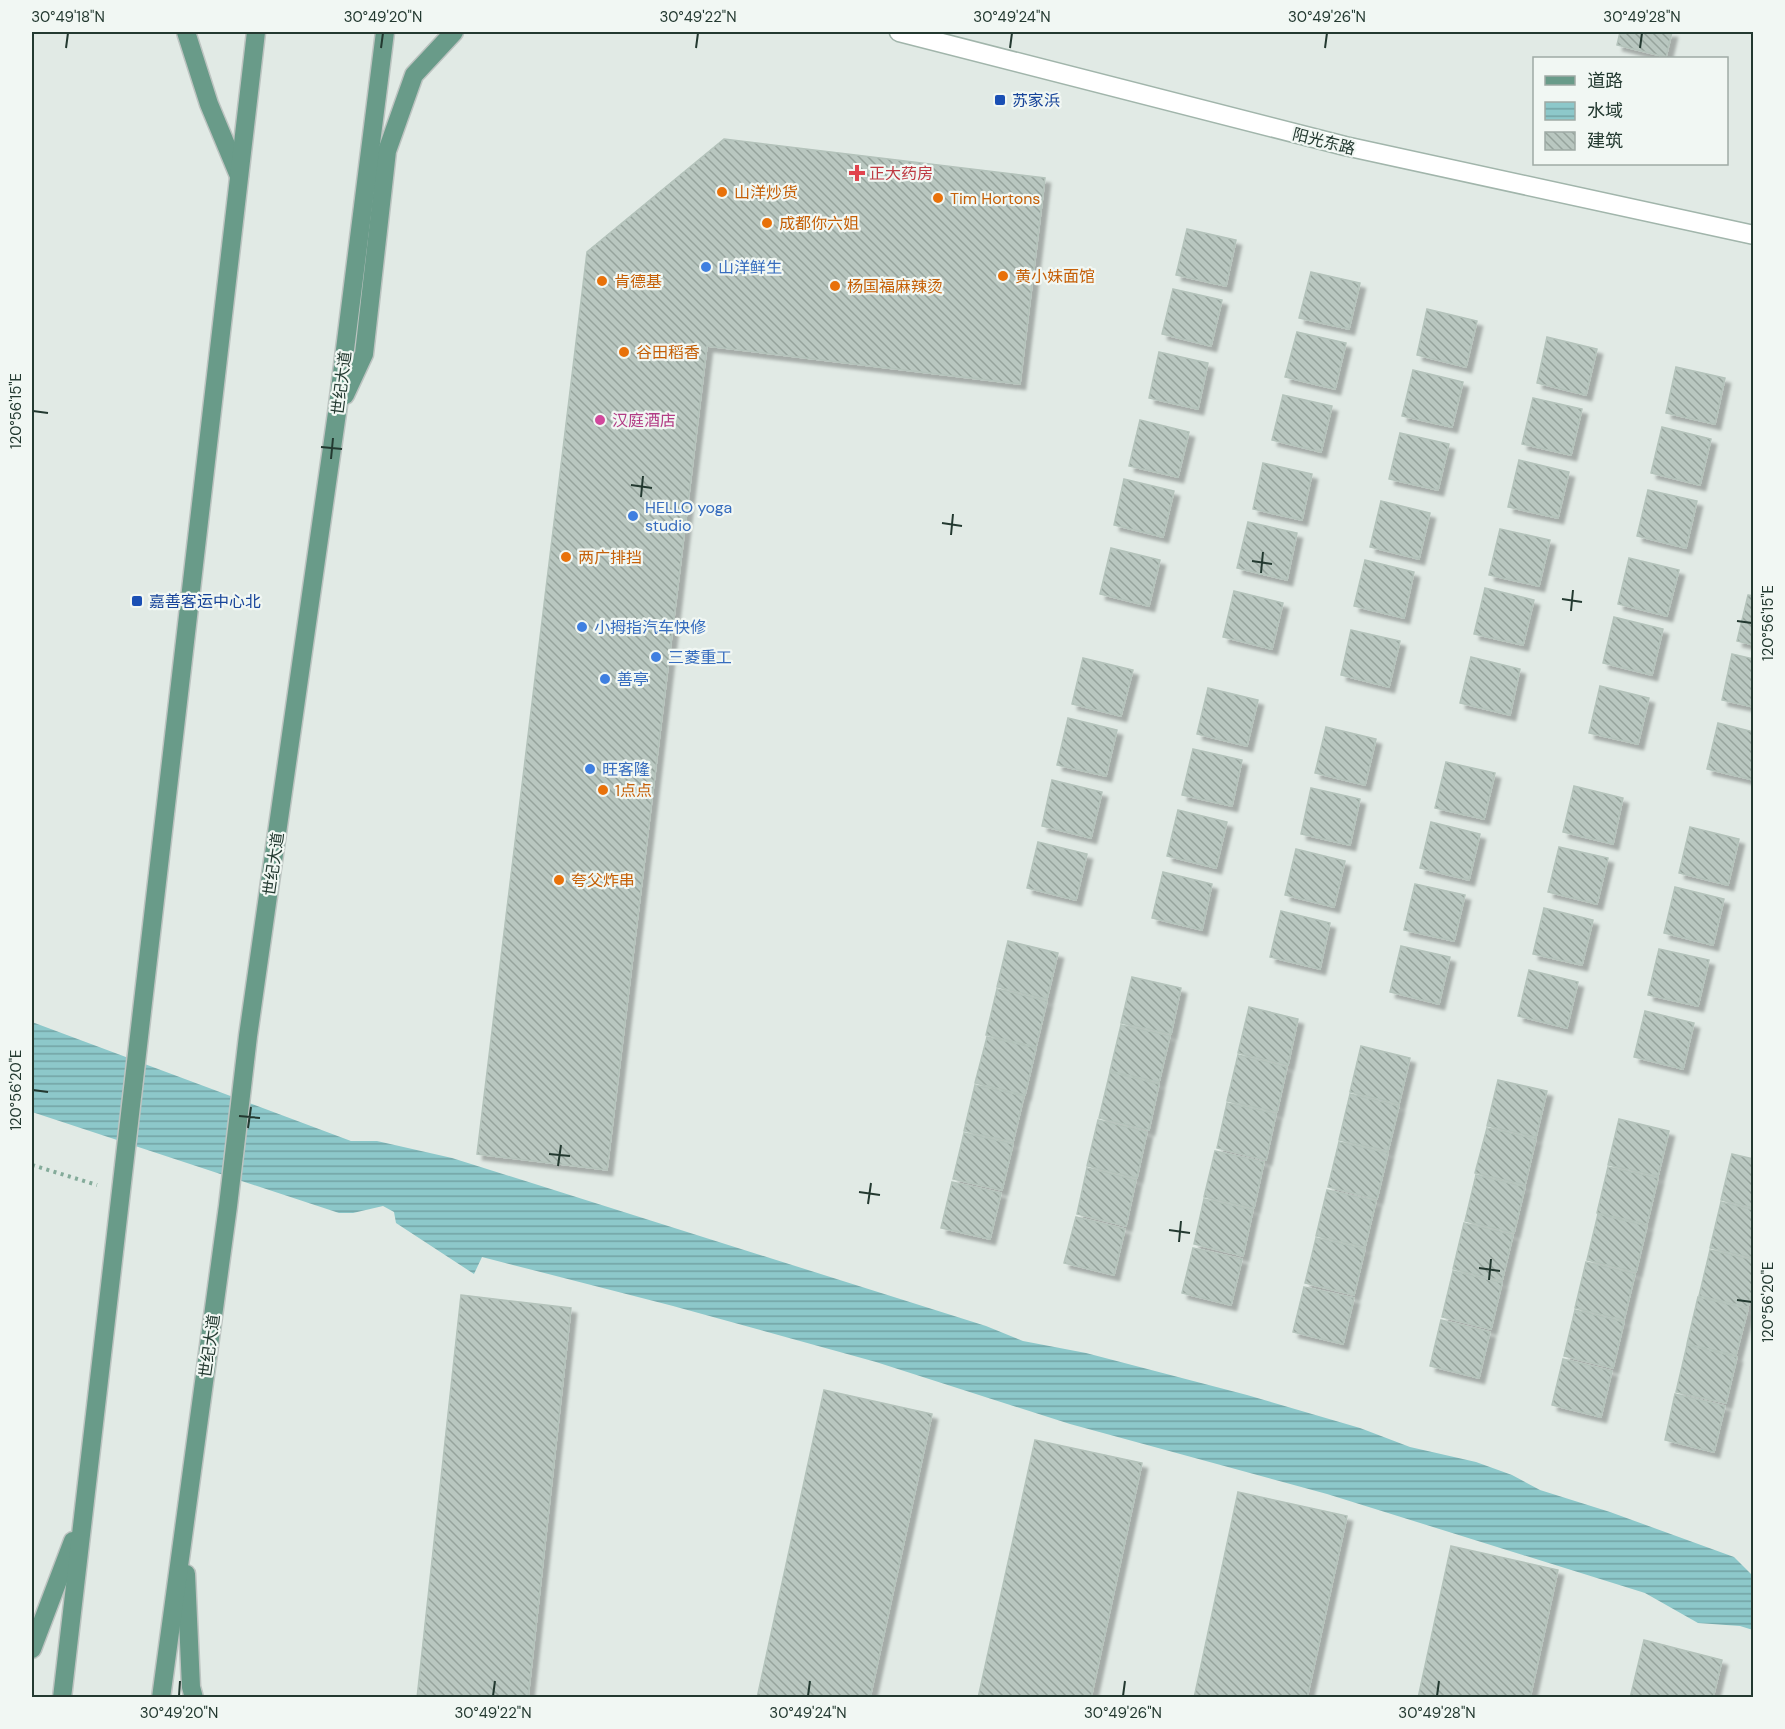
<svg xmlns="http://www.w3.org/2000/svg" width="1785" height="1729" viewBox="0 0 1785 1729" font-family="'DM Sans','Noto Sans SC',sans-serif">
<defs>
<pattern id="water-rules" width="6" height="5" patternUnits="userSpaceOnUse" patternTransform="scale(1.5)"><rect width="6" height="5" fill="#8dc8ca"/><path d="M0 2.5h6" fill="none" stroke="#73a3a4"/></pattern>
<pattern id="building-back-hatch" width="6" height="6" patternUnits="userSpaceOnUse" patternTransform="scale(1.5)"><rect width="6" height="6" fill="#b9c7c0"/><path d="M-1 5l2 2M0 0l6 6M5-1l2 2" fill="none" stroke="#96a39c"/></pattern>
<filter id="shadow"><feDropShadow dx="5.5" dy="5.5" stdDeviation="1.5" flood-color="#0004"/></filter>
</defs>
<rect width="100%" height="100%" fill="#e1eae5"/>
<polygon fill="url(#water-rules)" points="32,1022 351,1141 377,1141 452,1158 986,1326 1023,1341 1086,1353 1247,1395 1360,1428 1410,1447 1476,1462 1512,1475 1540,1490 1610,1512 1734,1557 1753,1576 1753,1630 1740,1626 1698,1623 1645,1593 1327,1494 1070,1424 876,1362 673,1306 482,1257 474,1274 396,1223 394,1212 383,1206 353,1213 339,1213 32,1112"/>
<g fill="url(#building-back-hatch)" stroke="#b4c3bb" stroke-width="1.5" filter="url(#shadow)">
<polygon points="1620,32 1672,32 1666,57 1617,45"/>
<polygon points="724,139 1045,178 1020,384 707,346 607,1170 477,1154 587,252"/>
<polygon points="1187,229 1236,240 1226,286 1176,275"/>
<polygon points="1311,272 1360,283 1349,329 1299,318"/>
<polygon points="1173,289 1222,300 1211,346 1162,334"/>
<polygon points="1427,309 1477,321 1466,367 1417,355"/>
<polygon points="1297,332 1346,343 1335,389 1285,377"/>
<polygon points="1547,337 1597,349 1586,395 1537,383"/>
<polygon points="1159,352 1208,363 1198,409 1149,398"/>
<polygon points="1676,367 1725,378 1715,424 1666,413"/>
<polygon points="1413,370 1463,382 1452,427 1402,416"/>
<polygon points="1283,395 1332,406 1321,452 1272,440"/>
<polygon points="1533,398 1582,409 1571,455 1522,444"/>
<polygon points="1140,420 1189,432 1178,477 1129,466"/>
<polygon points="1662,427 1711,439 1700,485 1651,473"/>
<polygon points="1400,433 1449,444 1438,490 1389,479"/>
<polygon points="1519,460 1569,472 1558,518 1508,507"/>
<polygon points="1263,463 1312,474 1302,520 1253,509"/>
<polygon points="1124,479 1174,491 1163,537 1114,525"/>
<polygon points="1648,490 1697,501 1686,548 1637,536"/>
<polygon points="1381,501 1430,513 1419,559 1370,547"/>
<polygon points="1248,522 1297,533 1287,580 1237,568"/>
<polygon points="1500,529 1550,540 1539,586 1489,575"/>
<polygon points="1111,548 1160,560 1149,606 1100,594"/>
<polygon points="1629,558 1679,570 1667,616 1618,604"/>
<polygon points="1365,560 1414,572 1404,618 1354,606"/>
<polygon points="1485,588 1534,600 1523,645 1474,634"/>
<polygon points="1234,591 1283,603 1272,649 1223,637"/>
<polygon points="1748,595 1754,596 1754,645 1737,641"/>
<polygon points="1614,617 1663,629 1652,675 1603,663"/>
<polygon points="1351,630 1400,641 1389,687 1341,675"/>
<polygon points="1732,654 1754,659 1754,707 1722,700"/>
<polygon points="1471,657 1520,669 1510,715 1460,703"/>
<polygon points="1083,658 1133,670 1121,716 1072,704"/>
<polygon points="1600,686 1649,698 1638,744 1589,733"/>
<polygon points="1208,688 1258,700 1247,746 1197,734"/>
<polygon points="1068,718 1117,730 1106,776 1057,765"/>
<polygon points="1718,723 1754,732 1754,780 1707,769"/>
<polygon points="1326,727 1376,739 1365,785 1315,773"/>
<polygon points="1193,749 1242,760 1232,806 1182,795"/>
<polygon points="1446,762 1495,773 1484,819 1435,808"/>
<polygon points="1052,780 1102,792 1091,838 1042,826"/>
<polygon points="1574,786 1623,798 1613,844 1563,832"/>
<polygon points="1311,788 1360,799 1350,845 1301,834"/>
<polygon points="1178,810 1227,822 1216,868 1167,856"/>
<polygon points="1431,822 1480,834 1469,880 1420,868"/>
<polygon points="1690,827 1739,839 1728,885 1679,873"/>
<polygon points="1038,842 1087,854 1076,900 1027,888"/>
<polygon points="1559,847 1608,858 1597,904 1548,892"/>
<polygon points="1296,849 1345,861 1334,907 1285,895"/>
<polygon points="1163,872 1212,884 1202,930 1152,918"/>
<polygon points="1415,884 1465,895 1454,941 1404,930"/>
<polygon points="1675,887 1724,899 1713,945 1664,933"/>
<polygon points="1544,908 1593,920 1582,965 1533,954"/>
<polygon points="1281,911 1330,923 1320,969 1270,957"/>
<polygon points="1008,941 1058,953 1047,999 997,987"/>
<polygon points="1401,946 1450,957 1439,1004 1390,992"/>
<polygon points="1659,949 1709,960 1698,1006 1648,995"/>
<polygon points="1529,970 1578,982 1567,1028 1518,1016"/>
<polygon points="1132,977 1181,988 1171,1034 1121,1023"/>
<polygon points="997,989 1047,1001 1036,1047 986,1035"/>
<polygon points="1249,1007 1298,1019 1288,1065 1238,1053"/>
<polygon points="1645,1011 1694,1023 1683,1069 1634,1057"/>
<polygon points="1121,1025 1170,1036 1159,1082 1110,1071"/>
<polygon points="987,1037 1036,1048 1025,1095 975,1083"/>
<polygon points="1361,1046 1410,1058 1399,1104 1350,1092"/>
<polygon points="1238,1055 1287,1067 1277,1112 1227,1101"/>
<polygon points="1110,1072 1159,1084 1149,1130 1099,1118"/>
<polygon points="1498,1080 1547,1091 1536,1137 1487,1126"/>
<polygon points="975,1085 1024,1096 1013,1142 964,1131"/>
<polygon points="1350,1094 1399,1106 1388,1151 1339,1140"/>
<polygon points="1227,1103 1276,1114 1266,1160 1217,1148"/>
<polygon points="1619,1119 1669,1131 1658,1176 1608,1165"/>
<polygon points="1098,1120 1147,1132 1137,1178 1087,1166"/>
<polygon points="1487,1128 1536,1139 1525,1185 1475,1173"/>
<polygon points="964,1133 1013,1144 1002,1190 953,1179"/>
<polygon points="1339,1142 1388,1153 1377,1199 1328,1187"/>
<polygon points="1215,1151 1264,1162 1254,1208 1204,1197"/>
<polygon points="1732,1154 1754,1159 1754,1208 1721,1200"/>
<polygon points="1608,1167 1658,1178 1647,1224 1597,1213"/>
<polygon points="1087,1168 1136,1180 1126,1226 1077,1214"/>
<polygon points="1476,1175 1525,1187 1514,1233 1465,1221"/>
<polygon points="952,1182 1001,1193 990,1239 941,1228"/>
<polygon points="1327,1190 1376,1201 1365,1247 1316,1236"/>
<polygon points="1204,1199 1253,1210 1243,1256 1194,1244"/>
<polygon points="1721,1202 1754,1210 1754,1258 1710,1248"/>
<polygon points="1598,1214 1647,1226 1636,1272 1587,1260"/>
<polygon points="1076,1217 1125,1229 1114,1275 1064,1263"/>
<polygon points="1464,1223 1513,1235 1502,1281 1453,1269"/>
<polygon points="1316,1238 1365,1249 1354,1295 1305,1283"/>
<polygon points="1193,1248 1242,1259 1231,1305 1182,1293"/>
<polygon points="1710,1250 1754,1260 1754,1285 1748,1307 1699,1296"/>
<polygon points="1586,1262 1635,1274 1624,1320 1575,1308"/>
<polygon points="1453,1271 1502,1283 1491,1329 1442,1317"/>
<polygon points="1304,1287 1354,1298 1343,1344 1293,1332"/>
<polygon points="461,1295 571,1308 528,1698 417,1698"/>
<polygon points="1698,1297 1748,1309 1736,1355 1687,1344"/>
<polygon points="1575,1310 1624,1322 1613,1368 1564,1356"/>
<polygon points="1441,1320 1490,1332 1479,1378 1430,1366"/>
<polygon points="1687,1345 1737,1357 1726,1403 1676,1392"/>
<polygon points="1563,1359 1612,1371 1601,1417 1552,1405"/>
<polygon points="824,1390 932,1414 870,1698 757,1698"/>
<polygon points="1675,1394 1725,1406 1714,1452 1665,1440"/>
<polygon points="1035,1440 1142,1463 1091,1698 978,1698"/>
<polygon points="1238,1492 1347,1516 1307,1698 1194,1698"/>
<polygon points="1451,1546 1558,1570 1530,1698 1418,1698"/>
<polygon points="1644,1640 1722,1660 1713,1698 1630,1698"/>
</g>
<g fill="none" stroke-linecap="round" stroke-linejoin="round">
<defs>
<polyline id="secondary" points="899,32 1345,146 1754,235"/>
<g id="primary">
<polyline points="186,32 209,104 239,176"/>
<polyline points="345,395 364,354 387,151 414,75 454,32"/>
<polyline points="186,1574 191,1687 194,1698"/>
<polyline points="32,1649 73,1541"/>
<polyline points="62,1698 256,32"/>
<polyline points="161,1698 228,1206 248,1036 337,413 385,32"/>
</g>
</defs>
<use href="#secondary" stroke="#a1b5ab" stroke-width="21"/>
<use href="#primary" stroke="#bdc4c1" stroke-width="21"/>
<polyline stroke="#84ab9a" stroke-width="4" stroke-dasharray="3 4.5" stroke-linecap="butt" points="32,1165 97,1185"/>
<use href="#secondary" stroke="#fff" stroke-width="18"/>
<use href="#primary" stroke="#699b89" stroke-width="18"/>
</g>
<path fill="none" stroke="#233930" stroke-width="2" d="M66,48L68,33M381,48L383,33M696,48L698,33M1010,48L1012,33M1325,48L1327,33M1640,48L1642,33M33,411L48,413M321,447L342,449M331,459L333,438M631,485L652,488M641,497L643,476M942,523L962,526M951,535L953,514M1252,561L1272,564M1261,573L1263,552M1562,599L1582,602M1571,611L1573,590M1737,621L1752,623M33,1090L48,1092M239,1116L260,1118M248,1128L251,1107M549,1154L570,1156M558,1166L561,1145M859,1192L880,1195M868,1204L871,1183M1169,1230L1190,1233M1179,1242L1181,1221M1479,1268L1500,1271M1489,1280L1491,1259M1737,1300L1752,1302M179,1696L180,1681M493,1696L495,1681M808,1696L810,1681M1123,1696L1125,1681M1437,1696L1439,1681"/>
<g fill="#1a4fb4" stroke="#f1f7f3" stroke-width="2">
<rect x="994" y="94" width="12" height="12" rx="3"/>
<rect x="131" y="595" width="12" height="12" rx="3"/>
</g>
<path fill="#e0444e" stroke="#f1f7f3" stroke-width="2" d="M854 164h6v6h6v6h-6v6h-6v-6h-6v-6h6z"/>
<g fill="#e8710a" stroke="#f1f7f3" stroke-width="2">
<circle cx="722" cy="192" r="6"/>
<circle cx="938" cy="198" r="6"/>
<circle cx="767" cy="223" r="6"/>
<circle cx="1003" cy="276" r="6"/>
<circle cx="602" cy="281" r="6"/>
<circle cx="835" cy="286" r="6"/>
<circle cx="624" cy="352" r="6"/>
<circle cx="566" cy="557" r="6"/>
<circle cx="603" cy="790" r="6"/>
<circle cx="559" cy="880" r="6"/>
</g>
<g fill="#3f7fe0" stroke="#f1f7f3" stroke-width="2">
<circle cx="706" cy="267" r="6"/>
<circle cx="633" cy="516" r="6"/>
<circle cx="582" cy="627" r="6"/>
<circle cx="656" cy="657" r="6"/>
<circle cx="605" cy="679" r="6"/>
<circle cx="590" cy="769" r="6"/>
</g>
<circle fill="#d1479c" stroke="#f1f7f3" stroke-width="2" cx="600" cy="420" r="6"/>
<g text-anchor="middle" stroke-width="4.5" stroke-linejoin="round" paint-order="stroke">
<g font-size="16" fill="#164399" stroke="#f1f7f3" text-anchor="start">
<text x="1012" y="106">苏家浜</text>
<text x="149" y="607">嘉善客运中心北</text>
</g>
<g font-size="16" fill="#233930" stroke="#f1f7f3">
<text transform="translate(1324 141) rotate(14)" y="6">阳光东路</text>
<text transform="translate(341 383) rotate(-83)" y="6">世纪大道</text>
<text transform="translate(273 864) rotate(-82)" y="6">世纪大道</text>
<text transform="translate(209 1346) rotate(-82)" y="6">世纪大道</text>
</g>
<g font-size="16" fill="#be3a42" stroke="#f1f7f3" text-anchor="start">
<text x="869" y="179">正大药房</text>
</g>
<g font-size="16" fill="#c56008" stroke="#f1f7f3" text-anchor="start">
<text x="734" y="198">山洋炒货</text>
<text x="950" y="204">Tim Hortons</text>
<text x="779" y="229">成都你六姐</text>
<text x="1015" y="282">黄小妹面馆</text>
<text x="614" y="287">肯德基</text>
<text x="847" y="292">杨国福麻辣烫</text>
<text x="636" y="358">谷田稻香</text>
<text x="578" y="563">两广排挡</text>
<text x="615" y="796">1点点</text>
<text x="571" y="886">夸父炸串</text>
</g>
<g font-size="16" fill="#366cbe" stroke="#f1f7f3" text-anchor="start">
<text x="718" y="273">山洋鲜生</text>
<text x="645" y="513">HELLO yoga<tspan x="645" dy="18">studio</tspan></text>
<text x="594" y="633">小拇指汽车快修</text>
<text x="668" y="663">三菱重工</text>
<text x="617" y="685">善亭</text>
<text x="602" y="775">旺客隆</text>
</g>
<g font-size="16" fill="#b23c85" stroke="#f1f7f3" text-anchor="start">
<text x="612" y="426">汉庭酒店</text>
</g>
</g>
<rect width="1785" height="1729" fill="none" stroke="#f1f7f3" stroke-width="66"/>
<rect x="1533" y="57" width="195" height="108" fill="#f1f7f3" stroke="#9faba5" stroke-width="1.5"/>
<rect x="1545" y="76" width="30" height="9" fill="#699b89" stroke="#9faba5" stroke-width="1.5"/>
<text x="1587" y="87" font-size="18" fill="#233930">道路</text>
<rect x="1545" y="102" width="30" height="18" fill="url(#water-rules)" stroke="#9faba5" stroke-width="1.5"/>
<text x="1587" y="117" font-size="18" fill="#233930">水域</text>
<rect x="1545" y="132" width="30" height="18" fill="url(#building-back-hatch)" stroke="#9faba5" stroke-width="1.5"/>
<text x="1587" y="147" font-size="18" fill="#233930">建筑</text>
<rect x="33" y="33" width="1719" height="1663" fill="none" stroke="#233930" stroke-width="2"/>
<g font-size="15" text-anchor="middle" fill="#233930">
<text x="68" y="22">30°49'18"N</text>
<text x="383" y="22">30°49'20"N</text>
<text x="698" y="22">30°49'22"N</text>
<text x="1012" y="22">30°49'24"N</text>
<text x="1327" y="22">30°49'26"N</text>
<text x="1642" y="22">30°49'28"N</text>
<text transform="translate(16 411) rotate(-90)" y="5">120°56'15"E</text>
<text transform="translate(1768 623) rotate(-90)" y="5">120°56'15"E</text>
<text transform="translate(16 1090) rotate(-90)" y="5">120°56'20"E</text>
<text transform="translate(1768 1302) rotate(-90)" y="5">120°56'20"E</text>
<text x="179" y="1718">30°49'20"N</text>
<text x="493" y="1718">30°49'22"N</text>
<text x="808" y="1718">30°49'24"N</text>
<text x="1123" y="1718">30°49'26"N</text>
<text x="1437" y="1718">30°49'28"N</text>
</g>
</svg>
